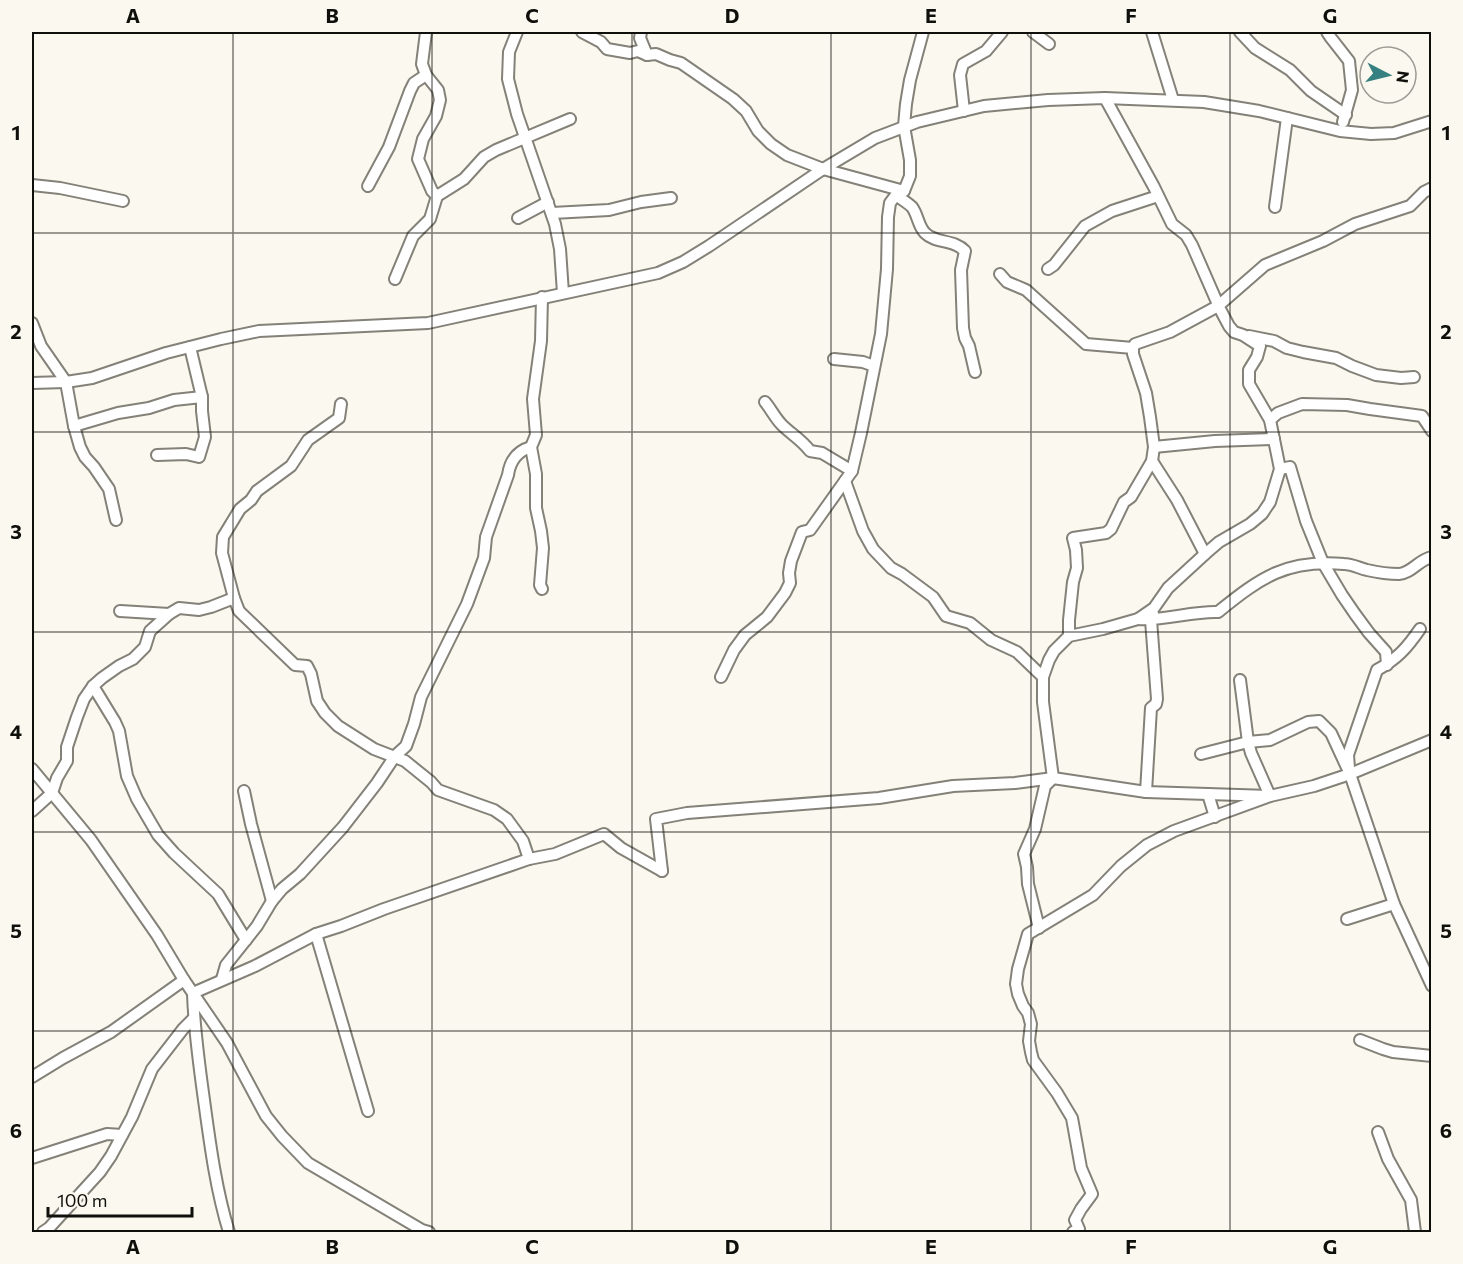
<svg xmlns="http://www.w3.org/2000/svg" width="1463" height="1264" viewBox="0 0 1463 1264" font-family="Commissioner,sans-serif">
<rect width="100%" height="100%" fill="#fbf9ef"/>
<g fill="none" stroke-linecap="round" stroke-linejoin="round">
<defs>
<g id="street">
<polyline points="426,32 422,64 426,75 438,90 440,100 436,116 423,139 418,159 432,191 437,196"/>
<polyline points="517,32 509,52 508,79 517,114 555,224 560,249 563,293"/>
<polyline points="582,32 601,42 607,49 630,53 638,51 647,55 656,54 670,60 681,63 733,99 746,111 758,131 771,144 787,155 823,169 904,191"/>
<polyline points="641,32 640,38 647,55"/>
<polyline points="1033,32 1049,44"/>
<polyline points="1152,32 1173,100"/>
<polyline points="1240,32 1255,48 1290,70 1311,91 1346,115"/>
<polyline points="1327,32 1331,38 1349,61 1352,90 1343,122"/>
<polyline points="964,111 960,75 963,64 986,51 1002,32"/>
<polyline points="32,185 60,188 123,201"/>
<polyline points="368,186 389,147 410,91 414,83 426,75"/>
<path d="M896,195C901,199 908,203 912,207C918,215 918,226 925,233C936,244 954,239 965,251L961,270L963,328L965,338L969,346L975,372"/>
<polyline points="1275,207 1287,118"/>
<polyline points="552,213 609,210 641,202 671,198"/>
<polyline points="518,218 548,202"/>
<polyline points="1048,269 1054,265 1085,226 1112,211 1158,196"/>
<polyline points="1000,274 1007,282 1026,290 1086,344 1133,348"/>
<polyline points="395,279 413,236 430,219 437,196 464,179 484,157 496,150 570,119"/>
<polyline points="542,297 541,341 533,399 536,435 531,447 536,474 536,508 541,531 543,548 540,585 542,589"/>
<polyline points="32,323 41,346 66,382 74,426 80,447 85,457 94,467 109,489 116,520"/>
<polyline points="1249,336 1274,341 1287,348 1303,352 1336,358 1352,366 1376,375 1401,378 1414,377"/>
<polyline points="834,359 863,362 874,366"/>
<polyline points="32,383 66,382 92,378 166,353 221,339 259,331 428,323 658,273 683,262 709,246 823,169 875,138 917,122 984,106 1048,100 1105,98 1204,102 1259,111 1340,131 1371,134 1394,133 1432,121"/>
<path d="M765,402C771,409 775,418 782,425C791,434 802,440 810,451L822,453L852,471"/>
<polyline points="341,404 339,418 308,440 291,466 257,491 251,500 240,509 223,537 222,553 234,598 239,611 295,665 307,666 311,674 317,701 325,713 338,726 374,749 405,761 431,782 438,790 494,810 507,819 523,841 529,859"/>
<polyline points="1270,420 1278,413 1302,404 1347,405 1370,409 1422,416 1432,431"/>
<polyline points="74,426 118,413 149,408 174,400 202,397"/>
<polyline points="1154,447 1215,441 1274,439"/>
<polyline points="157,455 186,454 199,457 205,437 202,411 202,397 190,347"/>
<polyline points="1152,461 1177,500 1205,554"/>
<polyline points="1280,469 1290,467 1306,521 1323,563 1342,595 1355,614 1369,633 1386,652 1387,665"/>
<polyline points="845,481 863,531 873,549 891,568 902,574 933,597 946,616 970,623 991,640 1017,652 1043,677"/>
<polyline points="120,611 169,614"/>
<path d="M1138,619C1165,621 1191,611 1218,612C1261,577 1287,559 1344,564C1352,564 1359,568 1367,570C1376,572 1389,574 1399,574C1412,573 1418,560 1432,557"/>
<polyline points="1069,636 1069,620 1073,582 1077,568 1076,550 1073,538 1106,533 1111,529 1124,502 1131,497 1152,461 1154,447 1150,417 1146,393 1133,354 1133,348 1135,344 1170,332 1218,306 1265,265 1323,241 1355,224 1410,206 1424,192 1432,188"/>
<polyline points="721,677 734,650 745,635 767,617 785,593 790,583 789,573 791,561 802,532 810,530 852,471 861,433 881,334 887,269 888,217 890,203 896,195 904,191 910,176 910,160 904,126 906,104 910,80 923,32"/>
<polyline points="93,686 115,722 119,731 127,776 137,799 158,835 174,853 218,894 246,940"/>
<polyline points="1201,754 1248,742 1270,740 1308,722 1319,721 1331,733 1350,774 1394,904 1432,986"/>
<path d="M1349,768L1348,755L1377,670C1397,659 1407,648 1420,629"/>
<polyline points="32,769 91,840 157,935 184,980 227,1043 266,1116 282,1136 308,1163 422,1230 429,1232"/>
<polyline points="244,791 251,824 272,901"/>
<polyline points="1146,792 1151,708 1156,704 1157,699 1151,620 1153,614"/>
<polyline points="1208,794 1215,817"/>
<polyline points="32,811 52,793 57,778 67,761 67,747 77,717 84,699 93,686 102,678 119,666 133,659 145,647 150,631 169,614 179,608 199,610 211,607 234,598"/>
<polyline points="662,871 656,819 687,813 879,798 953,786 1015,783 1053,778 1146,792 1270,796 1314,786 1350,774 1432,740"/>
<polyline points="1347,919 1394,904"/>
<polyline points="1039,928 1028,884 1027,867 1024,854 1035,829 1045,786 1053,778 1043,702 1043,677 1049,660 1054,651 1069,636 1103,629 1138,619 1154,608 1168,588 1205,554 1219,542 1250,524 1262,514 1270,502 1280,469 1270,420 1249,384 1249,370 1257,357 1260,346 1243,335 1234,332 1229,326 1220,309 1192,245 1186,235 1172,224 1154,187 1105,98"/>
<polyline points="316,934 368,1111"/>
<path d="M222,979L226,965L257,926L272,901L282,889L300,874L343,827L377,783L395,756L406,746L414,724L421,697L467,604L484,558L486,537L508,475C510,461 517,451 531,447"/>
<polyline points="193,993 255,966 316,934 341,926 384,909 529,859 555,854 604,834 621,848 662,871"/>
<path d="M193,993C194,1029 199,1064 204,1100C210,1144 216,1190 229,1232"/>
<polyline points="1360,1040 1383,1049 1393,1052 1432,1056"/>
<polyline points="32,1077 63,1058 111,1032 184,980"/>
<polyline points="1378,1132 1388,1159 1411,1200 1415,1232"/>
<polyline points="32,1158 107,1134 122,1135"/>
<polyline points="43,1232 49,1228 100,1172 111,1156 132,1117 152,1069 183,1029 193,1019"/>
<polyline points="1073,1232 1079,1229 1075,1220 1081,1209 1092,1194 1081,1168 1072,1118 1057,1093 1033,1060 1031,1052 1029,1041 1031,1024 1028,1013 1023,1006 1018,994 1016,984 1018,969 1028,934 1093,895 1121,866 1147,845 1174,831 1270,796 1251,753 1248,742 1240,680"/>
</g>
</defs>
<use href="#street" stroke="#838178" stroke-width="14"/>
<use href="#street" stroke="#fff" stroke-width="10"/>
</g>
<path fill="none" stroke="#0f0f0b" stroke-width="1.5" stroke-opacity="0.55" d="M233,32V1232M432,32V1232M632,32V1232M831,32V1232M1031,32V1232M1230,32V1232M32,233H1432M32,432H1432M32,632H1432M32,832H1432M32,1031H1432"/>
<rect width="1463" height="1264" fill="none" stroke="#fbf9ef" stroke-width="66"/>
<g transform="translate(1388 75) rotate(97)"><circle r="28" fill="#fbf9ef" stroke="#9d9b94" stroke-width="1.5"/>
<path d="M0-4.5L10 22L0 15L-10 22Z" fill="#378081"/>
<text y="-9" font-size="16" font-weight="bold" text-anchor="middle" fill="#0f0f0b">N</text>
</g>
<path d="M48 1207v9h144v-9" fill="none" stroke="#0f0f0b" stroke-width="3"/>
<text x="57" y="1207" font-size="18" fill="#0f0f0b" stroke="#fbf9ef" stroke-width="4.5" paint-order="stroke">100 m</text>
<rect x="33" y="33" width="1397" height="1198" fill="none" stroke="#0f0f0b" stroke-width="2"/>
<g font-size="20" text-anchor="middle" font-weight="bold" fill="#0f0f0b">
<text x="133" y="23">A</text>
<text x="332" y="23">B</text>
<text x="532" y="23">C</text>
<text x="732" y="23">D</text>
<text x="931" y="23">E</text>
<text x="1131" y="23">F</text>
<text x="1330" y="23">G</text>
<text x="16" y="140">1</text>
<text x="1446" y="140">1</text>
<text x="16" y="339">2</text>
<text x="1446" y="339">2</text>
<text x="16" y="539">3</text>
<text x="1446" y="539">3</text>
<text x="16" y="739">4</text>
<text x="1446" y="739">4</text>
<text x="16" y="938">5</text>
<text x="1446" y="938">5</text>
<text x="16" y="1138">6</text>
<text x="1446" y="1138">6</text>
<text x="133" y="1254">A</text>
<text x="332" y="1254">B</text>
<text x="532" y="1254">C</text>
<text x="732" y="1254">D</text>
<text x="931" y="1254">E</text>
<text x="1131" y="1254">F</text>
<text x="1330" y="1254">G</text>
</g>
</svg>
